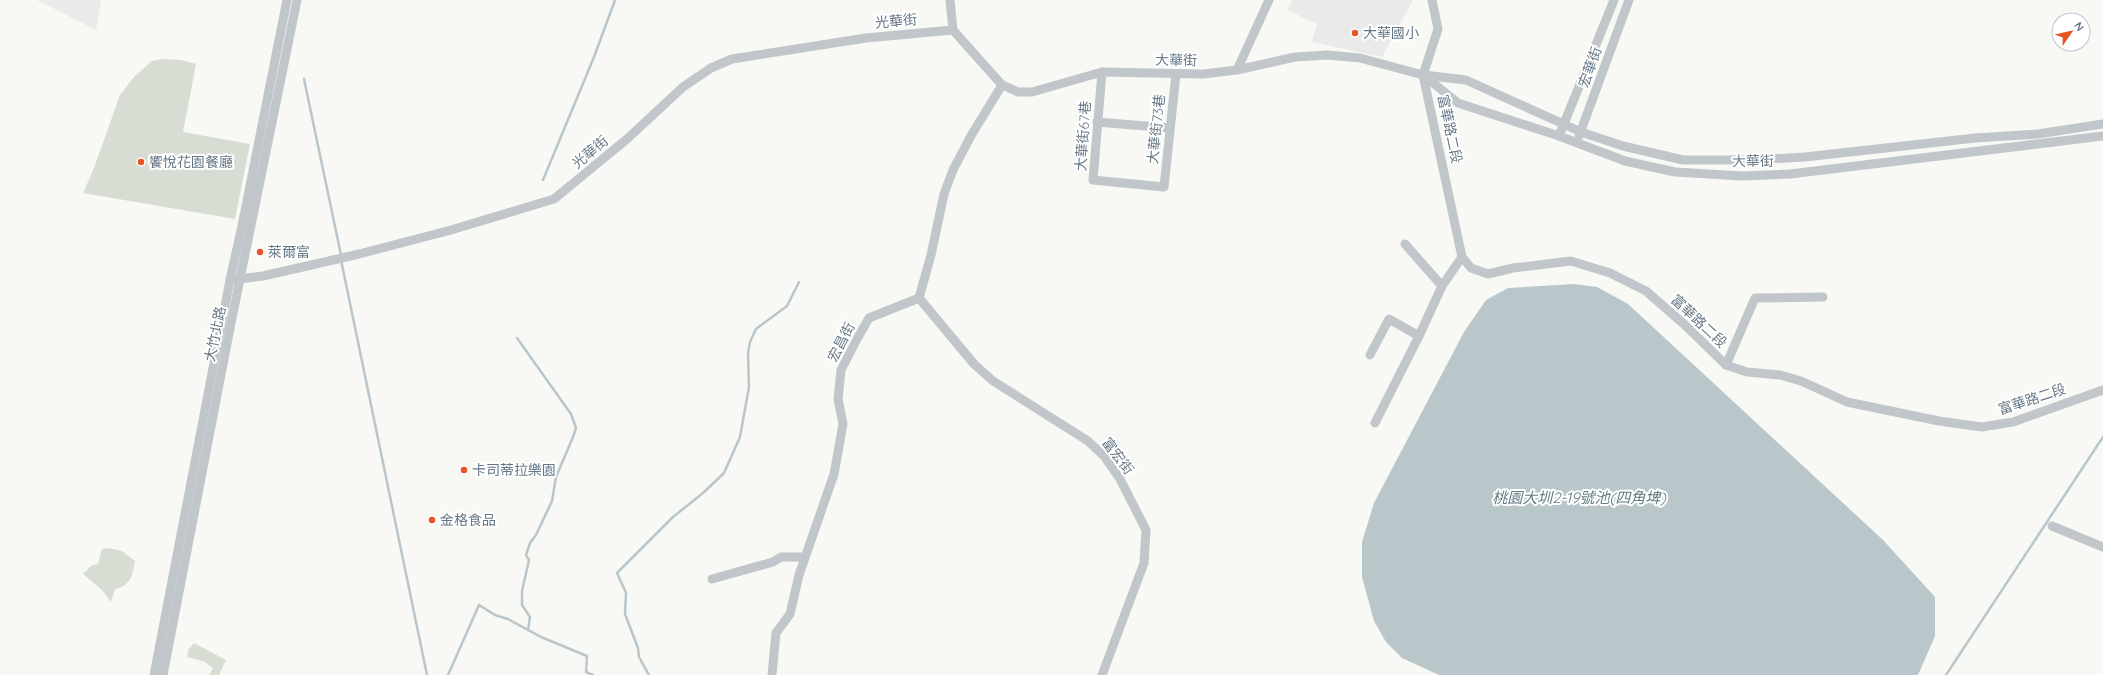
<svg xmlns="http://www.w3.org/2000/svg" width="2103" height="675" viewBox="0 0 2103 675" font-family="Quicksand,'Noto Sans TC',sans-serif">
<rect width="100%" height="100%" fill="#f8f8f5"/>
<g fill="#e9eae9">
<polygon points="37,0 101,0 96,30"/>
<polygon points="1292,0 1413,0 1382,57 1312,42 1317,24 1287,10"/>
</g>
<g fill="#d8ddd4">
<polygon points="163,59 182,60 196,64 183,132 250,144 235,219 83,193 94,168 120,95 134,77 152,61"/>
<path d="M109,548L122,551L135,561C133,575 130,586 115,589L111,602L102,590L83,574L91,566L98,564L102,549Z"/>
<polygon points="194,643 226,660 219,675 209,675 213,668 205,662 187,657 188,650"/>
</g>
<polygon fill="#b9c6ca" points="1574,284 1597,287 1628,304 1883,540 1935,597 1935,636 1918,675 1439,675 1402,658 1386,642 1374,621 1362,577 1362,542 1374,503 1464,332 1486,300 1508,288"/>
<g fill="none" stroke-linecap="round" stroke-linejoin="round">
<g stroke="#b9c6ca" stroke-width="2.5">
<polyline points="304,79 341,255"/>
<polyline points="543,180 594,57 615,0"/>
<polyline points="341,260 427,675"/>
<polyline points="517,338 571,414 576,428 573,437 556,477 552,501 536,535 530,543 526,555 529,560 522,591 522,605 530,617 528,630"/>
<polyline points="448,675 479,605 495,615 508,619 541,637 587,656 586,672 593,675"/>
<polyline points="649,675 639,657 638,648 625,614 626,593 617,573 673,517 703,493 724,473 740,437 749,387 748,353 750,342 756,329 787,306 799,282"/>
<polyline points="1946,675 2103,437"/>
</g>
<g stroke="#c1c6ca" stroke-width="9">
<polyline points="950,0 953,30"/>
<polyline points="953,30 1002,85 1018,92 1032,92 1102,72 1203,74 1237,70 1295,57 1328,55 1360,58 1423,75 1466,80 1581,132 1623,146 1683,160 1748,160 1805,157 1975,138 2038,134 2103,124"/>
<polyline points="1237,70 1269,0"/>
<polyline points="1102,72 1093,180 1164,187 1176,74"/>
<polyline points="1423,75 1462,257 1471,268 1488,274 1513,268 1571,261 1610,273 1646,291 1685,325 1726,365 1747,372 1780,375 1801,381 1847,402 1939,421 1982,427 2013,422 2103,390"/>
<polyline points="1423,75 1458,103 1559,136 1625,161 1675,172 1742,176 1790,174 2103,136"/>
<polyline points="1423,75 1438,29 1432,0"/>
<polyline points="1097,122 1170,128"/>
<polyline points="1559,136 1614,0"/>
<polyline points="1579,136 1629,0"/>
<polyline points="1405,244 1442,286"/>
<polyline points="230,280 263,276 359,254 451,230 554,199 627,139 683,87 711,68 732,59 866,38 953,30"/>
<polyline points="919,298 974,364 993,381 1088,441 1104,456 1120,479 1146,530 1144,563 1102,675"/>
<polyline points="1370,355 1389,319 1419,336"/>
<polyline points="1726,365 1755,298 1823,297"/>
<polyline points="1375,423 1419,336 1442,286 1462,257"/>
<polyline points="2052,526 2103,547"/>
<polyline points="712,579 773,562 781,557 805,557"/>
<polyline points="154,675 230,280 242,226 287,0"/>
<polyline points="163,675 230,328 297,0"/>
<polyline points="772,675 776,633 790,614 799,575 834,474 843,424 838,399 841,370 857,339 869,318 919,298 931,255 944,194 953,170 972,134 1002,85"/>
</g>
</g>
<g fill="#e75426" stroke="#fff" stroke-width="1.5">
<circle cx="1355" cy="33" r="4"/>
<circle cx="141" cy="162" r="4"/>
<circle cx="260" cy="252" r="4"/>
<circle cx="464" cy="470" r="4"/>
<circle cx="432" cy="520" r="4"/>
</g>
<g text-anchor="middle" stroke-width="4" stroke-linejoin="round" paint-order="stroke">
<g font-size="14" fill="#667887" stroke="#fff">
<text transform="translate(896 21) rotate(-5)" y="5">光華街</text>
<text transform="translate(1176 60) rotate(1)" y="5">大華街</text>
<text transform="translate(1590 67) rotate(-70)" y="5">宏華街</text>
<text transform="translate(1156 129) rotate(-84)" y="5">大華街73巷</text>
<text transform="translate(1450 129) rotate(78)" y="5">富華路二段</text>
<text transform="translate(1083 136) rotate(-86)" y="5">大華街67巷</text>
<text transform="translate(590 152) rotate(-40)" y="5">光華街</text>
<text transform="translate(1753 161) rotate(-1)" y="5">大華街</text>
<text transform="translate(1699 321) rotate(43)" y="5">富華路二段</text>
<text transform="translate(215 334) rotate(-78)" y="5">大竹北路</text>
<text transform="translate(841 342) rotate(-63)" y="5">宏昌街</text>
<text transform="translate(2032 399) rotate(-18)" y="5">富華路二段</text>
<text transform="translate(1118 456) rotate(52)" y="5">富宏街</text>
</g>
<g font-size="14" fill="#667887" stroke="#fff" text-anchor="start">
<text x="1363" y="38">大華國小</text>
<text x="149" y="167">饗悅花園餐廳</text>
<text x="268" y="257">萊爾富</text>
<text x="472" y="475">卡司蒂拉樂園</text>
<text x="440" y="525">金格食品</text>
</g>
<g font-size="15" font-style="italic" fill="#637a83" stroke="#fff">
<text x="1579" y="503">桃園大圳2-19號池(四角埤)</text>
</g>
</g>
<g transform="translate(2071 32) rotate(56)"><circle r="19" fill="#ffffff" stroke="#c2c9cf"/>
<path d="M0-3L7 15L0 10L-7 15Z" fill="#e75426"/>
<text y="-6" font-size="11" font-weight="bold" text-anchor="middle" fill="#667887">N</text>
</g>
</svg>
